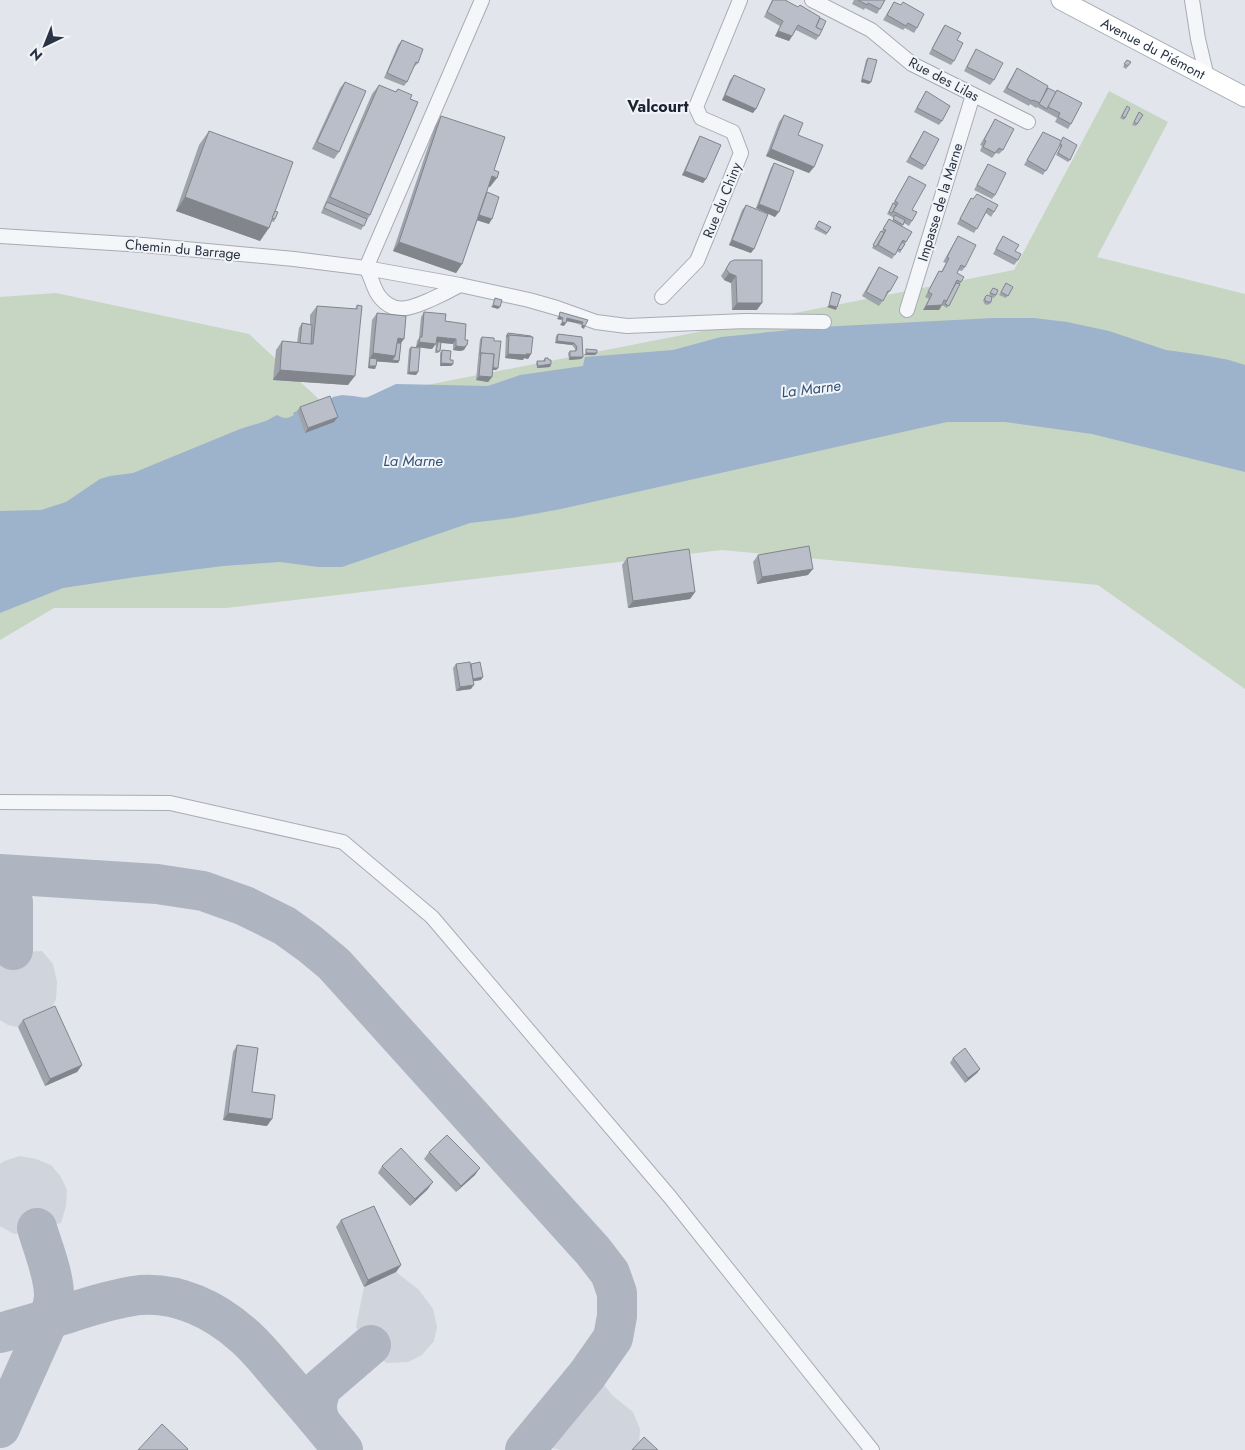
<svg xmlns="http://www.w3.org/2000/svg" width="1245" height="1450" viewBox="0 0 1245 1450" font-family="Jost,sans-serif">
<rect width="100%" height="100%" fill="#e2e5eb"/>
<g fill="#d0d4dd">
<polygon points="42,951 53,964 57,982 56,999 50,1012 18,1027 8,1025 0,1020 0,953"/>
<polygon points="20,1156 36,1159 51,1165 61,1177 67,1190 66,1206 61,1223 14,1234 0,1226 0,1164 4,1161"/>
<polygon points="396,1272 419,1290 433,1309 437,1327 434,1341 422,1355 408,1362 386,1363 356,1327 364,1287"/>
<polygon points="602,1372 604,1385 613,1396 633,1412 640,1429 639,1444 634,1450 561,1450 543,1446"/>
</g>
<polygon fill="#c7d5c3" points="1109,91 1168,122 1097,257 1245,294 1245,689 1098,585 722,550 226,608 54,608 0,640 0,297 56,293 249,334 325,405 1014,270"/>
<path fill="#9cb3cb" d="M994,318H1034L1067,322L1109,331L1166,350L1202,355L1229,360L1245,365V472L1092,434L1005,422H947L561,509L512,518L470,523L342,567H318L280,562L223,566L136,577L63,588L0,613V511L41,510L66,502L100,479L110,476L133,473L240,429L266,421L277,415C284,419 287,419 294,415L293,413L297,411L305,432L327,402L333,397L342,395L353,396L366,398L396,384L488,386L520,375L583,366L585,357L673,350L721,337L820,327Z"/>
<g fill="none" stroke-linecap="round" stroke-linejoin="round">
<g stroke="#aeb5c0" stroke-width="40">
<polyline points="0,874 157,884 203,891 245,906 285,926 310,944 334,964 593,1251 610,1273 617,1293 617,1316 613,1338 587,1375 525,1450"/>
<polyline points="0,883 9,891 13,902 13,950"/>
<path d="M0,1333C22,1327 44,1320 66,1314C90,1306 115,1298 140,1295C178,1292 215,1310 243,1335C256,1346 268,1361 279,1374C301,1399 322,1424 343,1450"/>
<polyline points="320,1421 317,1411 317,1403 321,1388 371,1345"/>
<path d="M0,1428L49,1319C51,1311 54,1303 54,1295C54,1275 43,1248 37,1228"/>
</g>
<defs>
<g id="street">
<polyline points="812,0 871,30 912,64 1028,122"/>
<polyline points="1192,0 1198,39 1207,77"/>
<polyline points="0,236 143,245 294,259 366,268 460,285 529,300 557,308 596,322 627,326 745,321 824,322"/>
<path d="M460,285C451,290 441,295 432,299C413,307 395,317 379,296C373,288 372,278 366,268L482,0"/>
<polyline points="662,297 697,261 741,153 733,132 701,118 696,107 740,0"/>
<polyline points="907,310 973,95"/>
<polyline points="0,802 170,803 343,842 432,917 670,1197 872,1450"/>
</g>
<g id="secondary">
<path id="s1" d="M1061,0L1245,97"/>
</g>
</defs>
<use href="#street" stroke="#a7acb5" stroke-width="16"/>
<use href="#secondary" stroke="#a7acb5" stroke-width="21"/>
<use href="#street" stroke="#f5f6f9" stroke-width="14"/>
<use href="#secondary" stroke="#fff" stroke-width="19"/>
</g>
<g fill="#9fa3ac">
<polygon points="772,0 786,0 819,36 816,40 796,30 789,41 775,36 780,26 764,17"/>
<polygon points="854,0 885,0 877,14 865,8 864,10 852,4"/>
<polygon points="894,2 917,28 914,33 905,28 903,30 883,20"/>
<polygon points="945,25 957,40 954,61 951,65 929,54 942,29"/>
<polygon points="402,40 418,63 414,67 407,82 404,86 384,78 398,45"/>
<polygon points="976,49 994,80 990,85 964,71"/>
<polygon points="868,58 869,84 861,82 866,60"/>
<polygon points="1127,60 1131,62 1126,69 1123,67"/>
<polygon points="1017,68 1048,88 1071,124 1068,129 1055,122 1057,118 1037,107 1036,108 1030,104 1029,106 1003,92"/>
<polygon points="734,75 753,113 722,100 730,80"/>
<polygon points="345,82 339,152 334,159 312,149 340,88"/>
<polygon points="379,85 395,92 398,89 370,215 361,230 321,213 372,94"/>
<polygon points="926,91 942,121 939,125 914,112"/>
<polygon points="1125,109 1125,118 1124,120 1120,118"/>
<polygon points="1139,112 1143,115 1136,126 1132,125"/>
<polygon points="784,115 798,135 814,167 809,173 766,156 779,122"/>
<polygon points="441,116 494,170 490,187 488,186 485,195 487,192 489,224 477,220 462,264 456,273 393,251 435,126"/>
<polygon points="995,119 1003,150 999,154 996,153 992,158 980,151 982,146 980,145"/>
<polygon points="209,131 275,211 275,219 274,222 271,221 260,241 176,211 199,145"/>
<polygon points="924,131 925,166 922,170 906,162"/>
<polygon points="1043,132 1061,141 1070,160 1068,162 1056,155 1060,147 1059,146 1043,175 1024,165"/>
<polygon points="700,136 706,179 703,183 682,175 697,141"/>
<polygon points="774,163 775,217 756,208 771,168"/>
<polygon points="988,164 995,195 992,199 974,190"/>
<polygon points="909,176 912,210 912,221 909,226 904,223 902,226 906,242 900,253 897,251 892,259 872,248 889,219 892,221 894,218 887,214"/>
<polygon points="977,194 994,212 991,217 986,213 974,233 957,224 968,203 971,198 973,199"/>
<polygon points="746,205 751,253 729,245 742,210"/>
<polygon points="819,221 831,227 826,235 814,229"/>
<polygon points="958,236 965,267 962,271 958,270 957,273 961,282 947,308 942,305 939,310 923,310 929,299 925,297 936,276 939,271 941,272 946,263 943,262"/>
<polygon points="1003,236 1015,251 1018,260 1014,265 993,254"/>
<polygon points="730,262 757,310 732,310 731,283 724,280 721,276"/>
<polygon points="879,267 890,291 886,296 879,306 862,296"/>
<polygon points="1006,283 1013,287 1006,298 999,295"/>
<polygon points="993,288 996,295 994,298 989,295"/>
<polygon points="987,295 991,302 990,304 986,305 984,303 983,300"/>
<polygon points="357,305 348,385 273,380 276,350 282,341 297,343 299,328 302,323 310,324 310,315 317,306 355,309"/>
<polygon points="424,312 445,321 464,350 460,351 453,350 453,344 441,343 440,351 438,353 435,353 436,344 437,342 436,342 432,349 416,347 417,341 419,338 421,317"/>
<polygon points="377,313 401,343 399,361 398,363 377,361 375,369 368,368 372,320"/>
<polygon points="508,333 531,354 528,359 524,358 523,360 505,358 506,335"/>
<polygon points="558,334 582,337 583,357 581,359 569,360 568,353 570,351 575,351 575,349 572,345 555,343 556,336"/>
<polygon points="482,337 494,341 498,368 496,370 492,370 492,377 488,382 476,380 480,339"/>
<polygon points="411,347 418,372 416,375 407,374 409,349"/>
<polygon points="442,350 453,364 451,366 440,366 440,353"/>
<polygon points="545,358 549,360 551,364 550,367 537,368 536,364 537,361 543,361"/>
<polygon points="300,407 334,422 305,433 297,411"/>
<polygon points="758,555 808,575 757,584 753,562"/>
<polygon points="627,558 695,592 690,599 628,608 622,565"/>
<polygon points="456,664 471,664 481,680 473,681 471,689 456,691 453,668"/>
<polygon points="23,1020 82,1065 77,1072 45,1086 18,1027"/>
<polygon points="237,1045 252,1092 267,1126 223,1120 233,1052"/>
<polygon points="953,1058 980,1069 977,1073 965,1083 950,1063"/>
<polygon points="429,1152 475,1175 456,1192 424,1159"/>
<polygon points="382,1166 428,1189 410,1206 378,1173"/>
<polygon points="341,1220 401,1265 396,1272 364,1287 336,1227"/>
</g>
<g fill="#82858c">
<polygon points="778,31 792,36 789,41 775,36"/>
<polygon points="862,79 871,82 869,84 861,82"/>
<polygon points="725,95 756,109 753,113 722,100"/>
<polygon points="771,149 814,167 809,173 766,156"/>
<polygon points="685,171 706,179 703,183 682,175"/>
<polygon points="492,176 497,178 490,187 485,185"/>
<polygon points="185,197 269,228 260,241 176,211"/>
<polygon points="759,204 779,212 775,217 756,208"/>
<polygon points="479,215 492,219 489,224 476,220"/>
<polygon points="732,240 754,249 751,253 729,245"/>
<polygon points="399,242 462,264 456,273 393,251"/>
<polygon points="729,273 736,276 731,283 724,280"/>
<polygon points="737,303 762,303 757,310 732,310"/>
<polygon points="493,305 500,307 498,309 491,307"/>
<polygon points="829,305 837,307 836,310 827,307"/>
<polygon points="942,305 939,310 923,310 926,306"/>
<polygon points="559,316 563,318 561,320 557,319"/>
<polygon points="567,318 583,322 582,324 565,321"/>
<polygon points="562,322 566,323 564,326 560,325"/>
<polygon points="582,325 585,326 584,329 581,327"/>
<polygon points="437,337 456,339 453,344 434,342"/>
<polygon points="398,338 404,339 399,346 394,345"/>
<polygon points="557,341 574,343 572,345 555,343"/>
<polygon points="419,342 436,344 432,349 416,347"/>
<polygon points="467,345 464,350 460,351 453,350 456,346"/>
<polygon points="373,353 395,356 399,361 398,363 370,361 370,358"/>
<polygon points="586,353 597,353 595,355 584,355"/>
<polygon points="508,354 531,354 528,359 524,358 523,360 505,358"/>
<polygon points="570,357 583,357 581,359 569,360"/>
<polygon points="441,363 453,364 451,366 440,366"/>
<polygon points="551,364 550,367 537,368 538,366"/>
<polygon points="369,366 376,366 375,369 368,368"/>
<polygon points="491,368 498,368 496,370 490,370"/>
<polygon points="280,370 355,376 348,385 273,380"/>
<polygon points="409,372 418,372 416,375 407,374"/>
<polygon points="479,376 492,377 488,382 476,380"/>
<polygon points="338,417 334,422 305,433 308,428"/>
<polygon points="813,569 808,575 757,584 762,577"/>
<polygon points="695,592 690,599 628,608 633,601"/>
<polygon points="483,677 481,680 469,682 471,679"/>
<polygon points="474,685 471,689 456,691 460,687"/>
<polygon points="82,1065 77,1072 45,1086 50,1079"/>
<polygon points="980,1069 977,1073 965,1083 968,1078"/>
<polygon points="228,1113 272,1119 267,1126 223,1120"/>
<polygon points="480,1168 475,1175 456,1192 461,1186"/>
<polygon points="433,1182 428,1189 410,1206 415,1199"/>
<polygon points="401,1265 396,1272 364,1287 368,1280"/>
</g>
<g fill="#b9bec8" stroke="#82858c">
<polygon points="773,0 785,0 798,7 800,5 820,17 816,27 822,30 819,36 798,25 792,36 778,31 783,21 767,12"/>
<polygon points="858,0 885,0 880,9 868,3 867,5"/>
<polygon points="894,2 901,5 903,2 924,14 917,28 908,23 906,26 887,15"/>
<polygon points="820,18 826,21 822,30 816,27"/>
<polygon points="945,25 961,33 957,40 963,43 954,61 932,49"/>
<polygon points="402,40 423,49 418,63 416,62 407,82 387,73"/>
<polygon points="976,49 1003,63 994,80 967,67"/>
<polygon points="868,58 877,60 871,82 862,79"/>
<polygon points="1127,60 1131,62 1128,66 1124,64"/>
<polygon points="1017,68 1048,86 1040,103 1033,100 1032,101 1007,88"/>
<polygon points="734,75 765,89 756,109 725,95"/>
<polygon points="345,82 366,91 339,152 317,142"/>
<polygon points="379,85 396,92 398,89 412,95 410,99 418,102 370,215 330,197"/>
<polygon points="1048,88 1056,92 1047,109 1039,104"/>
<polygon points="1057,90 1082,103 1071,124 1058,117 1060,113 1048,107"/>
<polygon points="926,91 950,106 942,121 917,108"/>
<polygon points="1127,106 1130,108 1125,118 1122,116"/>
<polygon points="1139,112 1143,115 1137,124 1134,122"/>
<polygon points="784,115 803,123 798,135 823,145 814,167 771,149"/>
<polygon points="441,116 505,137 494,170 499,172 497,178 492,176 462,264 399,242"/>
<polygon points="995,119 1014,129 1003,150 999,148 995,153 983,147 986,141 984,140"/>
<polygon points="209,131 293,162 269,228 185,197"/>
<polygon points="924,131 939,139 925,166 910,157"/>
<polygon points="1043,132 1062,141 1046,171 1027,160"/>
<polygon points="700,136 721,145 706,179 685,171"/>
<polygon points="1063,137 1077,145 1070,160 1058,153 1062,145 1060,144"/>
<polygon points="774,163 794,171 779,212 759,204"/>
<polygon points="988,164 1006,173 995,195 977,185"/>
<polygon points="909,176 926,185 912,210 917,212 912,221 893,211 898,203 895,201"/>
<polygon points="487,192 499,197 492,219 479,215"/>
<polygon points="977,194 998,205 994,212 988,208 977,229 960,219 971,198 973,199"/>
<polygon points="327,202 367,219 364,226 324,208"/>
<polygon points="893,203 896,205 892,213 889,212"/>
<polygon points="746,205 768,214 754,249 732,240"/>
<polygon points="275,211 278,212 275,219 272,218"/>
<polygon points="895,215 905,220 903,225 893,219"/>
<polygon points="889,219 912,232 906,242 903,240 895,255 878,245 886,230 883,229"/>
<polygon points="819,221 831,227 827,233 816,226"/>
<polygon points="881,231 884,233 876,247 873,245"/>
<polygon points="958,236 976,245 965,267 961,265 957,273 964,277 961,282 957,280 947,301 944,300 942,305 926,306 932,294 928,292 939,271 942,272 949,258 947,257"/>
<polygon points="1003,236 1019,245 1015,251 1021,254 1018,260 996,249"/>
<polygon points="902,242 905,244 901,250 898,249"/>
<polygon points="734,260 762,260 762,303 737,303 736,276 729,273 726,269 730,262"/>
<polygon points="879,267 898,277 890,291 888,291 883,301 866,292"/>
<polygon points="956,283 960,284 949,306 945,304"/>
<polygon points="1006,283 1013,287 1008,296 1001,292"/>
<polygon points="993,288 998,290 996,295 990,293"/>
<polygon points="832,292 841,295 837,307 829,305"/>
<polygon points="987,295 992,297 991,302 988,302 985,301 985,297"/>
<polygon points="495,298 502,300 500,307 493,305"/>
<polygon points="357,305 362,306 355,376 280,370 282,341 313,344 317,306 357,309"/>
<polygon points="424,312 446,314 445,321 466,324 465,340 468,340 467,345 464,347 456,346 456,339 437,337 436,344 419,342 420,337 422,337"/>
<polygon points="560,312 588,320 585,326 582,325 583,322 567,318 566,323 562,322 563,318 559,316"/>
<polygon points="377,313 406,316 404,339 398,338 395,356 373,353"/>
<polygon points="302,323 312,325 311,344 300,343"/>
<polygon points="508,333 531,336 531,337 509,335 507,337"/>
<polygon points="558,334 582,337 583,357 570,357 570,351 576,351 577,347 574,343 557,341"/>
<polygon points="509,335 533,337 531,354 526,354 526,355 508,354"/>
<polygon points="482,337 494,338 494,341 501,341 498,368 493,368 494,354 481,353 480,355"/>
<polygon points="438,342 441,342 440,351 436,351"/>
<polygon points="397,343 401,343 399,361 392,360 395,356"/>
<polygon points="411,347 420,348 418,372 409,372"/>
<polygon points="586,349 597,350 597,353 586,353"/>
<polygon points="442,350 451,351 450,360 453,360 453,364 441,363"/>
<polygon points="481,353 494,354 492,377 479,376"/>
<polygon points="370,358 377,359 376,366 369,366"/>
<polygon points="545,358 548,358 549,360 551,360 551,364 538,366 537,361 545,361"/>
<polygon points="330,396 338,417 308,428 300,407"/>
<polygon points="809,546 813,569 762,577 758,555"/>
<polygon points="689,549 695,592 633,601 627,558"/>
<polygon points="470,662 474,685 460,687 456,664"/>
<polygon points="480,662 483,677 473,679 471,664"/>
<polygon points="55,1006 82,1065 50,1079 23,1020"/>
<polygon points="237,1045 258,1048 252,1092 275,1095 272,1119 228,1113"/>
<polygon points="965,1048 980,1069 968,1078 953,1058"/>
<polygon points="447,1135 480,1168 461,1186 429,1152"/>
<polygon points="401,1148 433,1182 415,1199 382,1166"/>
<polygon points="374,1206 401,1265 368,1280 341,1220"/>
<polygon points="162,1424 188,1449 187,1450 138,1450"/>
<polygon points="644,1437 658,1450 632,1450"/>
</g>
<g text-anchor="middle" stroke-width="4" stroke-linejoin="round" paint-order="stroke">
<g font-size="14" fill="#293343" stroke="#f2f4f8">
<text dy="5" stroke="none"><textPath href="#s1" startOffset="104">Avenue du Piémont</textPath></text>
<text transform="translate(944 79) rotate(28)" y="5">Rue des Lilas</text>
<text transform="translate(722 200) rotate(-68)" y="5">Rue du Chiny</text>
<text transform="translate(940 202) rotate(-73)" y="5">Impasse de la Marne</text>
<text transform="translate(183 249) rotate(5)" y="5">Chemin du Barrage</text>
</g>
<g font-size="15" font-style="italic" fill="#325278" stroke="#f2f4f8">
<text transform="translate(811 389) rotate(-7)" y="5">La Marne</text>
<text x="413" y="466">La Marne</text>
</g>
<g font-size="16" font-weight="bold" fill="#1c2434" stroke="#f2f4f8">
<text x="658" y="112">Valcourt</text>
</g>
</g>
<g transform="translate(45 45) rotate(223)" stroke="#f2f4f8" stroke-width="4" paint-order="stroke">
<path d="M0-4L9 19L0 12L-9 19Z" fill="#293343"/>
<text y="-8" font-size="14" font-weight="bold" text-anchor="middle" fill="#293343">N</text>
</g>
</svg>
